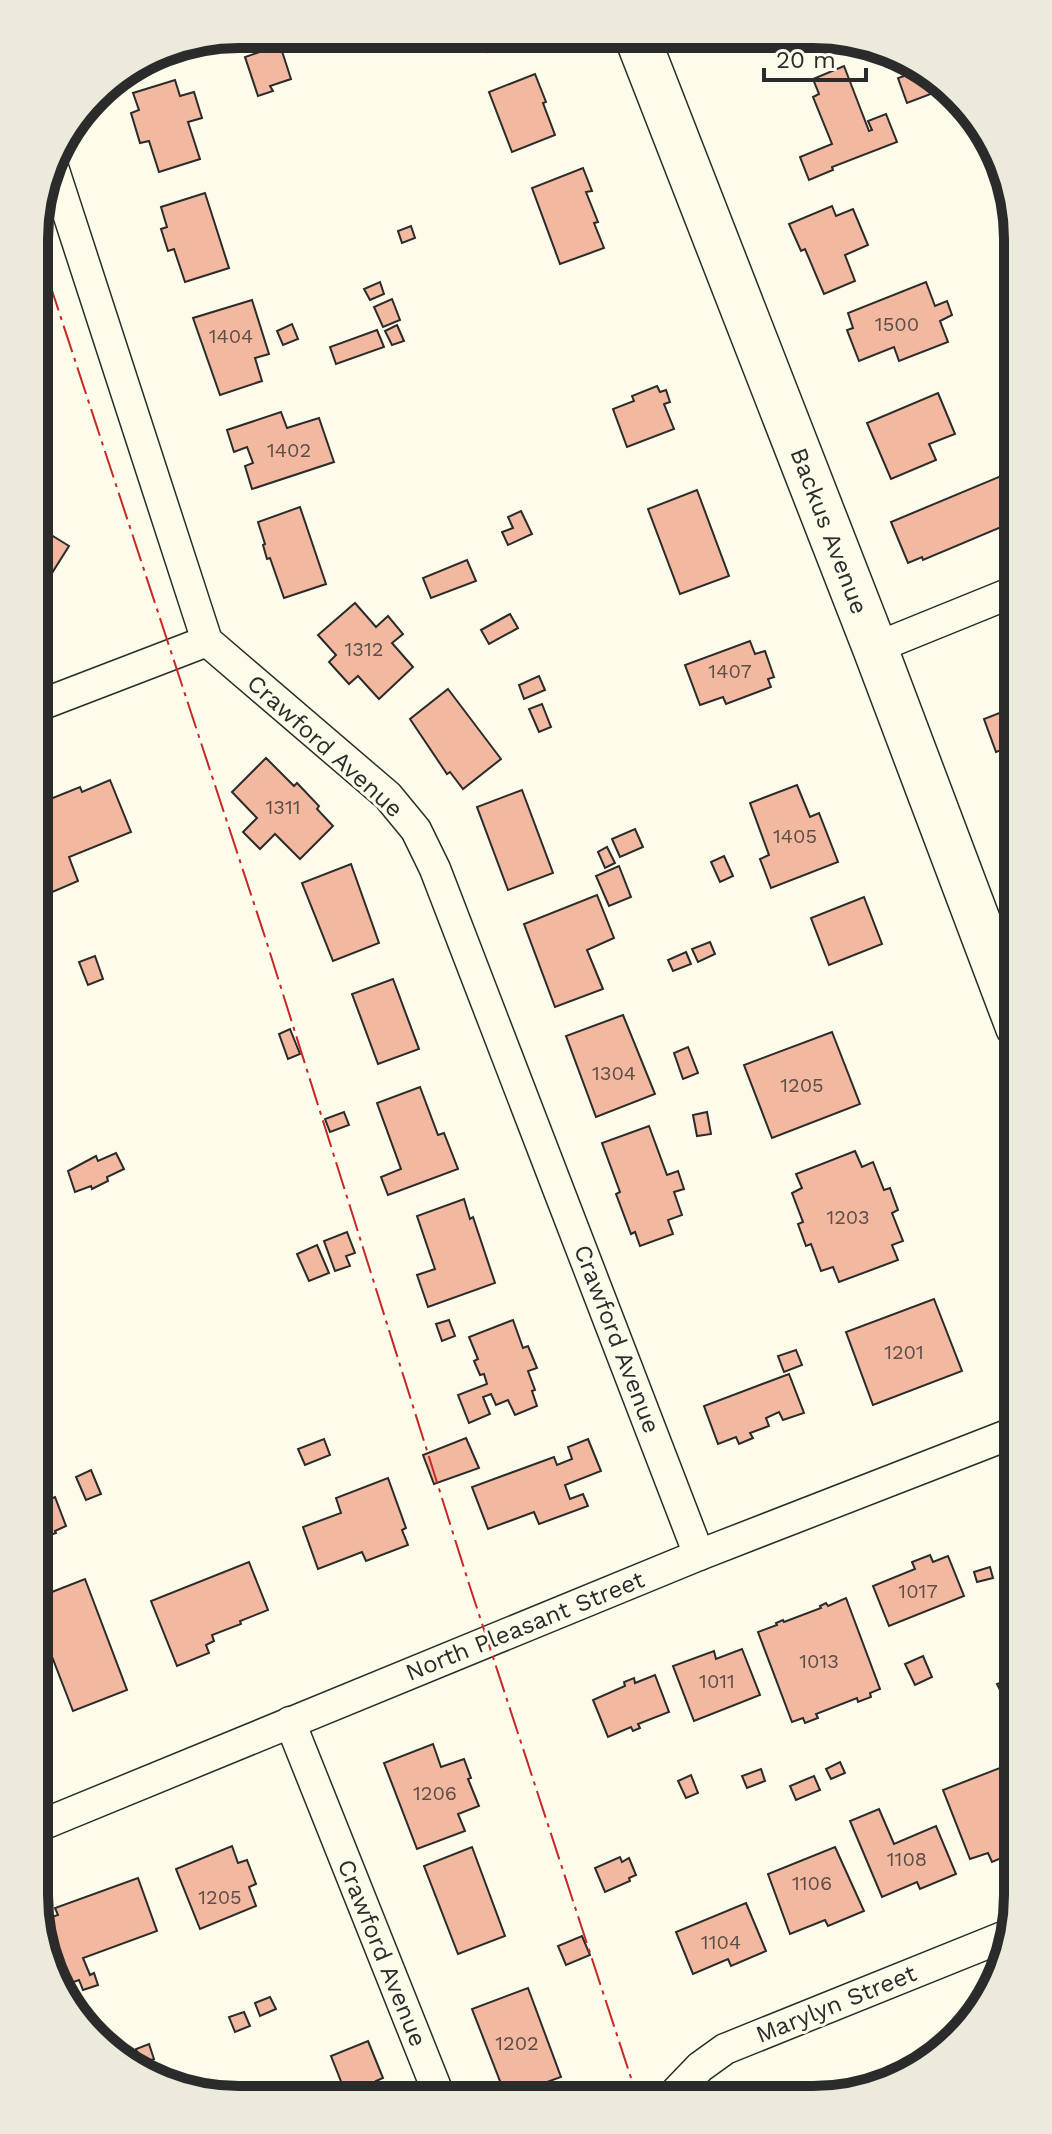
<svg xmlns="http://www.w3.org/2000/svg" width="1052" height="2134" viewBox="0 0 1052 2134" font-family="'Work Sans',sans-serif">
<rect width="100%" height="100%" fill="#fdfbea"/>
<g fill="#f2b8a0" stroke="#2b2b2b" stroke-width="2">
<polygon points="481,36 529,36 488,52"/>
<polygon points="280,45 291,79 270,86 273,91 258,96 245,57"/>
<polygon points="844,66 869,131 872,130 868,121 886,114 897,142 832,167 833,170 809,180 800,157 832,144 813,97 819,94 813,79"/>
<polygon points="919,71 942,82 944,89 907,103 898,78"/>
<polygon points="535,74 546,102 543,103 555,135 512,152 489,92"/>
<polygon points="175,80 180,96 194,92 202,118 188,122 200,159 159,172 149,141 140,143 131,113 139,110 133,93"/>
<polygon points="583,168 592,191 586,192 598,222 594,223 604,248 560,264 532,188"/>
<polygon points="205,193 229,268 185,282 174,249 168,251 161,229 167,227 161,207"/>
<polygon points="832,206 836,216 853,209 868,245 845,255 855,281 824,294 805,249 801,251 789,224"/>
<polygon points="411,226 415,238 402,243 398,231"/>
<polygon points="380,282 384,294 370,300 364,289"/>
<polygon points="926,282 935,306 947,301 952,315 940,321 948,342 899,361 894,347 859,361 847,330 853,328 848,313"/>
<polygon points="392,299 400,320 383,327 374,307"/>
<polygon points="252,300 269,354 255,358 262,381 220,395 193,318"/>
<polygon points="292,324 298,339 283,345 277,331"/>
<polygon points="397,325 404,341 392,345 385,331"/>
<polygon points="377,330 384,347 336,364 330,347"/>
<polygon points="657,386 660,392 666,390 670,402 664,404 674,429 627,447 613,409 634,401 632,396"/>
<polygon points="938,393 955,434 929,444 936,460 891,479 867,423"/>
<polygon points="281,412 287,428 319,418 334,462 252,489 245,466 253,463 247,447 234,452 227,430"/>
<polygon points="1018,469 1018,520 923,560 922,557 908,563 891,522"/>
<polygon points="697,490 729,576 680,594 648,509"/>
<polygon points="300,507 326,584 284,598 270,558 267,559 263,545 265,544 258,522"/>
<polygon points="521,511 532,534 508,545 502,532 513,528 508,517"/>
<polygon points="35,525 69,546 35,600"/>
<polygon points="467,560 476,581 431,598 423,578"/>
<polygon points="355,603 376,627 388,616 403,634 392,643 413,667 379,699 358,676 349,684 329,662 336,655 318,635"/>
<polygon points="510,614 518,628 489,644 481,630"/>
<polygon points="750,641 755,654 765,651 774,677 768,679 771,687 726,704 723,697 700,705 685,665"/>
<polygon points="539,676 545,690 524,699 519,685"/>
<polygon points="1018,688 1018,744 996,752 984,719 1015,707 1010,691"/>
<polygon points="448,689 501,759 463,789 450,772 447,774 410,719"/>
<polygon points="542,704 551,727 539,732 529,709"/>
<polygon points="266,758 294,786 297,783 319,806 317,809 333,826 300,859 275,834 260,849 243,832 257,818 232,792"/>
<polygon points="110,780 131,832 69,857 78,881 36,899 35,796 40,795 43,802 80,787 82,792"/>
<polygon points="797,785 810,817 819,813 838,862 771,888 760,859 769,855 750,803"/>
<polygon points="522,790 553,873 508,890 477,807"/>
<polygon points="635,829 643,847 620,857 612,839"/>
<polygon points="607,847 615,863 605,868 598,852"/>
<polygon points="724,856 733,876 720,882 711,862"/>
<polygon points="351,864 379,943 333,961 302,883"/>
<polygon points="619,866 631,897 609,906 596,876"/>
<polygon points="597,895 614,938 587,950 603,989 555,1007 524,924"/>
<polygon points="864,897 882,944 829,965 811,918"/>
<polygon points="710,942 715,954 698,962 692,949"/>
<polygon points="686,952 691,964 673,971 668,960"/>
<polygon points="95,956 103,979 88,985 79,962"/>
<polygon points="393,979 419,1049 378,1064 352,994"/>
<polygon points="623,1015 655,1094 596,1117 566,1036"/>
<polygon points="290,1029 300,1054 288,1059 279,1034"/>
<polygon points="832,1032 860,1104 772,1138 744,1065"/>
<polygon points="688,1047 698,1073 683,1079 674,1053"/>
<polygon points="420,1087 438,1135 444,1133 458,1169 388,1195 381,1177 401,1169 377,1103"/>
<polygon points="344,1112 349,1125 330,1132 325,1119"/>
<polygon points="707,1112 711,1134 697,1136 693,1115"/>
<polygon points="649,1126 667,1175 678,1171 684,1189 674,1192 682,1215 668,1220 673,1234 640,1246 635,1232 631,1234 616,1194 620,1192 602,1143"/>
<polygon points="855,1151 862,1167 873,1162 884,1190 890,1188 898,1210 892,1213 903,1241 892,1245 898,1260 839,1282 833,1267 821,1271 811,1244 806,1246 798,1224 803,1222 792,1193 802,1188 796,1174"/>
<polygon points="116,1153 124,1169 107,1177 108,1181 92,1189 91,1186 75,1192 68,1171 96,1156 98,1161"/>
<polygon points="464,1199 470,1219 473,1217 495,1283 428,1307 417,1275 435,1269 417,1216"/>
<polygon points="347,1232 355,1253 346,1256 350,1266 335,1271 324,1241"/>
<polygon points="317,1245 329,1273 309,1281 297,1254"/>
<polygon points="934,1299 962,1371 873,1405 846,1332"/>
<polygon points="449,1320 455,1336 442,1341 436,1324"/>
<polygon points="513,1320 523,1348 528,1346 537,1368 528,1371 535,1390 532,1391 537,1406 515,1415 508,1400 496,1405 491,1394 483,1397 490,1414 469,1423 458,1395 487,1384 484,1374 480,1375 474,1361 478,1359 469,1337"/>
<polygon points="796,1350 802,1365 784,1372 778,1356"/>
<polygon points="789,1374 804,1413 783,1420 779,1412 766,1418 769,1426 750,1433 753,1438 739,1444 736,1437 718,1444 704,1406"/>
<polygon points="466,1438 479,1468 434,1484 423,1455"/>
<polygon points="324,1439 330,1455 305,1465 298,1449"/>
<polygon points="588,1439 601,1471 565,1485 570,1499 583,1494 588,1506 539,1524 534,1512 488,1529 472,1487 554,1457 557,1465 572,1459 568,1447"/>
<polygon points="91,1470 101,1494 86,1500 76,1477"/>
<polygon points="388,1478 406,1528 402,1530 408,1545 366,1561 362,1552 318,1569 303,1527 341,1513 336,1498"/>
<polygon points="34,1479 43,1502 55,1497 66,1526 55,1531 56,1533 34,1541"/>
<polygon points="930,1555 933,1562 948,1556 964,1596 889,1626 873,1586 915,1569 912,1562"/>
<polygon points="249,1562 268,1610 240,1621 241,1624 212,1635 214,1641 206,1645 209,1653 177,1666 151,1601"/>
<polygon points="990,1567 993,1578 977,1582 974,1572"/>
<polygon points="85,1579 127,1690 73,1711 44,1636 34,1639 34,1599"/>
<polygon points="846,1598 880,1689 870,1693 871,1697 858,1702 857,1698 816,1714 818,1718 805,1723 803,1718 792,1722 758,1632 777,1625 776,1623 783,1620 784,1622 821,1608 820,1606 826,1603 828,1606"/>
<polygon points="742,1649 760,1695 694,1721 673,1666 714,1651 716,1659"/>
<polygon points="923,1656 932,1677 915,1685 905,1664"/>
<polygon points="655,1675 669,1712 638,1724 640,1728 633,1731 631,1727 608,1737 593,1700 625,1686 624,1682 634,1678 635,1683"/>
<polygon points="1007,1680 1013,1695 1004,1698 997,1684"/>
<polygon points="433,1744 441,1767 464,1759 471,1778 468,1779 479,1806 458,1814 465,1831 417,1849 384,1763"/>
<polygon points="1018,1761 1018,1851 992,1862 988,1853 970,1859 943,1790"/>
<polygon points="840,1762 845,1773 831,1779 826,1769"/>
<polygon points="761,1769 765,1781 747,1788 742,1776"/>
<polygon points="691,1775 698,1793 686,1798 678,1781"/>
<polygon points="814,1776 820,1790 796,1800 790,1786"/>
<polygon points="879,1809 894,1844 936,1826 956,1874 920,1889 917,1882 882,1897 850,1821"/>
<polygon points="232,1846 238,1863 247,1860 256,1884 249,1887 256,1906 200,1929 176,1869"/>
<polygon points="472,1847 505,1936 458,1954 424,1866"/>
<polygon points="835,1847 864,1911 828,1926 825,1920 790,1934 768,1874"/>
<polygon points="620,1857 622,1862 629,1858 636,1875 629,1878 630,1881 605,1892 595,1868"/>
<polygon points="138,1878 157,1931 83,1958 90,1975 94,1973 98,1985 83,1990 79,1980 68,1984 61,1965 51,1969 45,1960 38,1922 58,1915 55,1908"/>
<polygon points="746,1903 766,1951 731,1966 728,1959 693,1974 676,1932"/>
<polygon points="582,1936 590,1955 566,1965 558,1946"/>
<polygon points="528,1988 561,2077 514,2094 505,2094 472,2009"/>
<polygon points="270,1997 276,2009 260,2016 255,2003"/>
<polygon points="244,2012 250,2026 235,2032 229,2017"/>
<polygon points="368,2041 383,2078 376,2081 384,2096 364,2096 361,2088 346,2094 331,2056"/>
<polygon points="149,2044 154,2059 141,2063 136,2049"/>
<polygon points="913,2065 881,2087 878,2078"/>
</g>
<g fill="none" stroke-linecap="round" stroke-linejoin="round">
<defs>
<g id="street">
<polyline points="51,161 207,641 388,796 416,830 435,869 699,1555"/>
<polyline points="875,648 1018,590"/>
<polyline points="35,707 207,641"/>
<polyline points="290,1722 439,2095"/>
<polyline points="34,1828 699,1555 1018,1431"/>
<polyline points="676,2092 700,2067 725,2049 1008,1935"/>
</g>
<polyline id="secondary" points="637,37 875,648 1018,1027"/>
</defs>
<use href="#street" stroke="#2b2b2b" stroke-width="33"/>
<use href="#secondary" stroke="#2b2b2b" stroke-width="47"/>
<use href="#street" stroke="#fdfbea" stroke-width="30"/>
<use href="#secondary" stroke="#fdfbea" stroke-width="44"/>
<polyline stroke="#c62828" stroke-width="2" stroke-dasharray="28 6 4 6" stroke-linecap="butt" points="36,242 265,937 470,1587 636,2093"/>
</g>
<g text-anchor="middle" stroke-width="6" stroke-linejoin="round" paint-order="stroke">
<g font-size="20" fill="#5d4e48">
<text x="897" y="331">1500</text>
<text x="231" y="343">1404</text>
<text x="289" y="457">1402</text>
<text x="364" y="656">1312</text>
<text x="730" y="678">1407</text>
<text x="283" y="814">1311</text>
<text x="795" y="843">1405</text>
<text x="614" y="1080">1304</text>
<text x="802" y="1092">1205</text>
<text x="848" y="1224">1203</text>
<text x="904" y="1359">1201</text>
<text x="918" y="1598">1017</text>
<text x="819" y="1668">1013</text>
<text x="717" y="1688">1011</text>
<text x="435" y="1800">1206</text>
<text x="907" y="1866">1108</text>
<text x="812" y="1890">1106</text>
<text x="220" y="1904">1205</text>
<text x="721" y="1949">1104</text>
<text x="517" y="2050">1202</text>
</g>
<g font-size="24" fill="#2b2b2b" stroke="#fdfbea">
<text transform="translate(829 531) rotate(69)" y="8">Backus Avenue</text>
<text transform="translate(325 746) rotate(42)" y="8">Crawford Avenue</text>
<text transform="translate(617 1339) rotate(69)" y="8">Crawford Avenue</text>
<text transform="translate(525 1626) rotate(-22)" y="8">North Pleasant Street</text>
<text transform="translate(382 1953) rotate(68)" y="8">Crawford Avenue</text>
<text transform="translate(836 2004) rotate(-22)" y="8">Marylyn Street</text>
</g>
</g>
<path d="M0 0H1052V2134H0ZM239 48H813A191 191 0 0 1 1004 239V1895A191 191 0 0 1 813 2086H239A191 191 0 0 1 48 1895V239A191 191 0 0 1 239 48Z" fill="#eceadb" fill-rule="evenodd"/>
<path fill="none" stroke="#2b2b2b" stroke-width="10" d="M239 48H813A191 191 0 0 1 1004 239V1895A191 191 0 0 1 813 2086H239A191 191 0 0 1 48 1895V239A191 191 0 0 1 239 48Z"/>
<path d="M764 68v12h102v-12" fill="none" stroke="#2b2b2b" stroke-width="4"/>
<text x="776" y="68" font-size="24" fill="#2b2b2b" stroke="#fdfbea" stroke-width="6" paint-order="stroke">20 m</text>
</svg>
